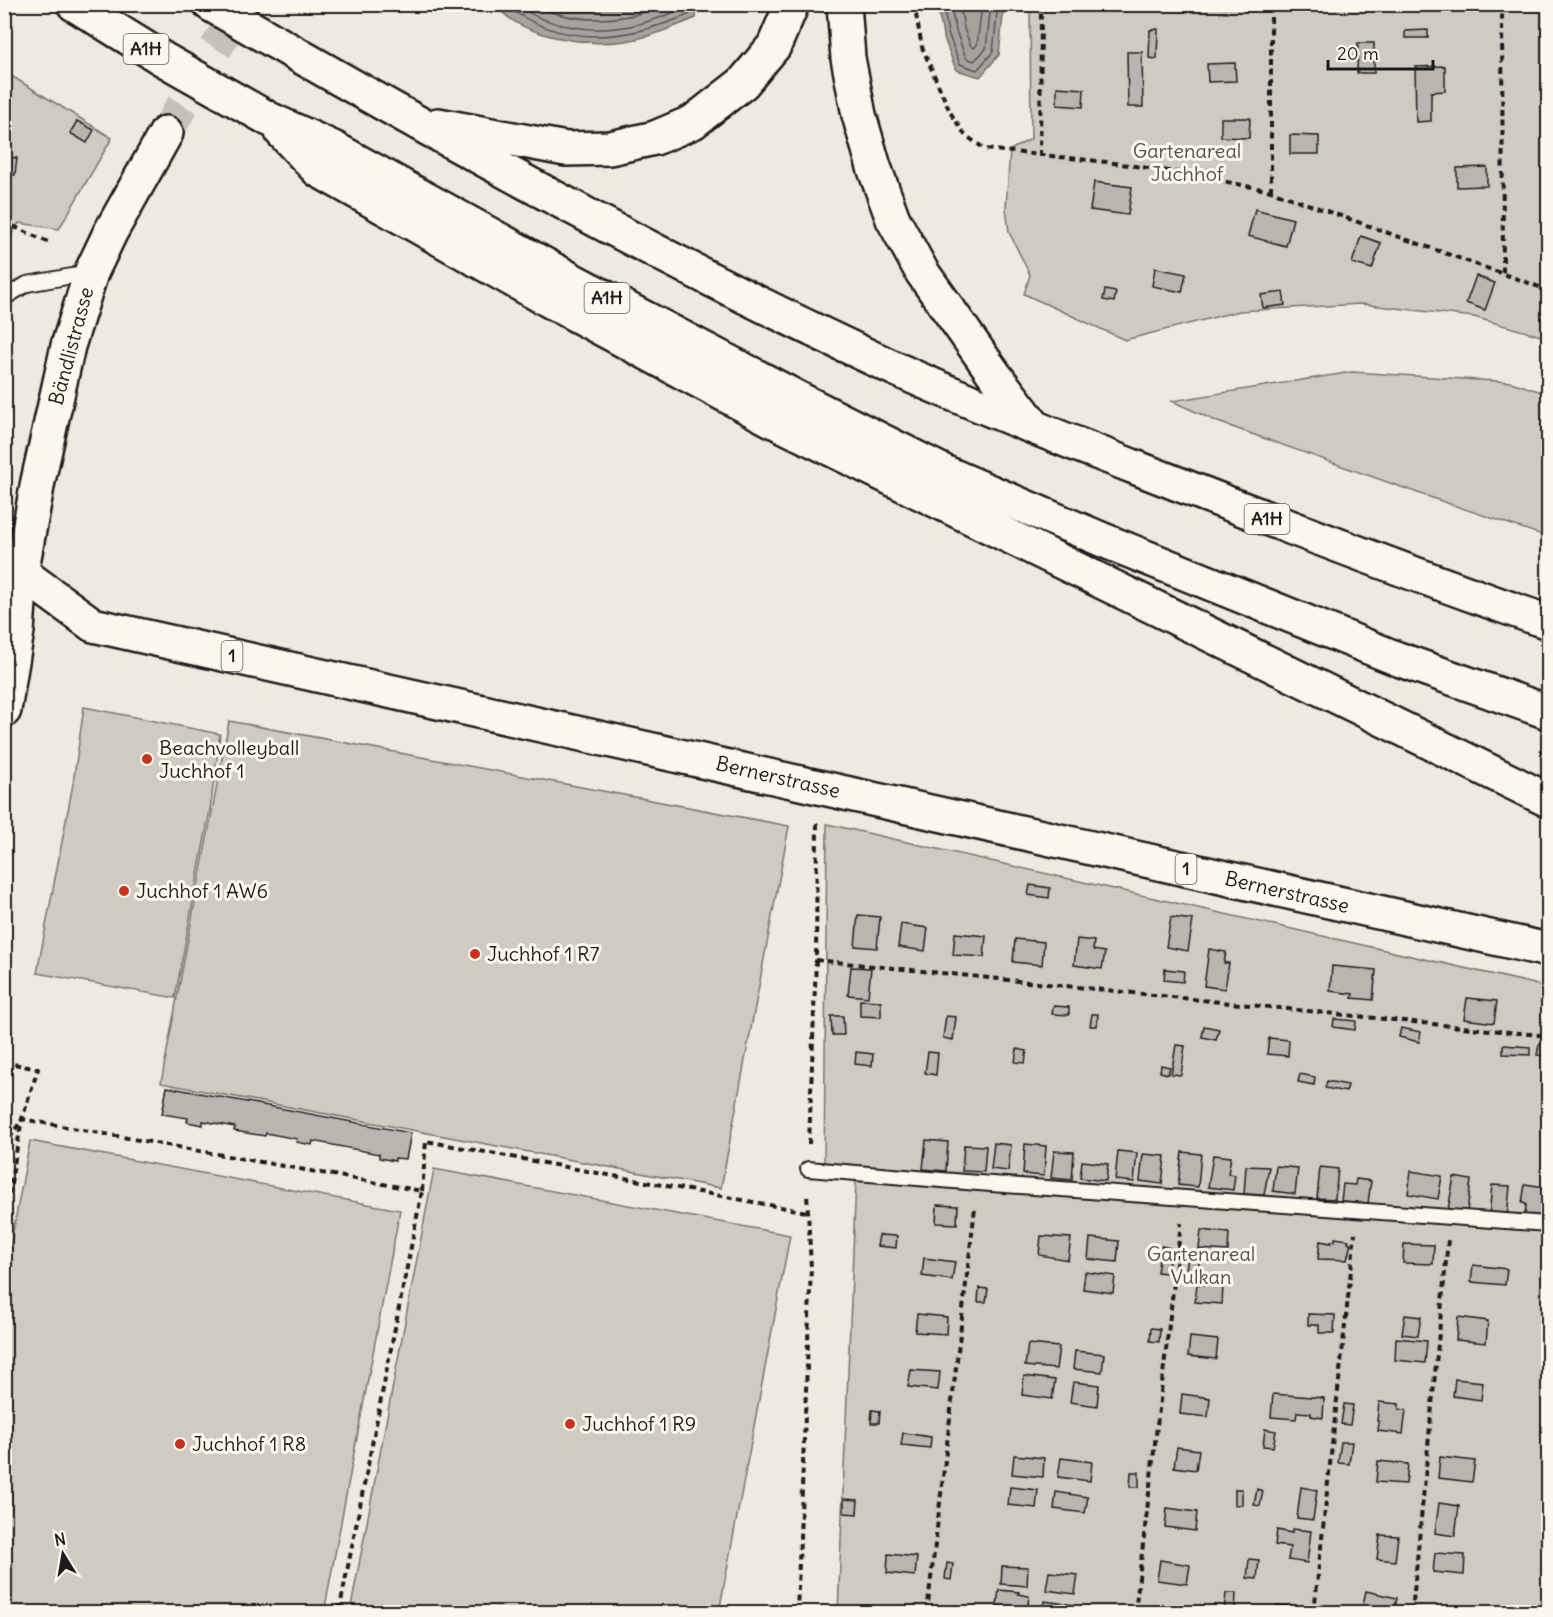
<svg xmlns="http://www.w3.org/2000/svg" width="1553" height="1617" viewBox="0 0 1553 1617" font-family="Delius,sans-serif">
<rect width="100%" height="100%" fill="#eeeadf"/>
<filter id="ink" filterUnits="userSpaceOnUse"><feTurbulence type="fractalNoise" baseFrequency=".0167" numOctaves="2"/><feDisplacementMap in="SourceGraphic" scale="12" xChannelSelector="R" yChannelSelector="G"/><feConvolveMatrix kernelMatrix="1 2 1 2 8 2 1 2 1" color-interpolation-filters="sRGB"/></filter>
<g filter="url(#ink)">
<g fill="#ceccc2" stroke="#75746f" stroke-width="1.5">
<polygon points="1030,5 1548,5 1548,338 1474,317 1361,304 1239,311 1125,340 1024,294 1030,275 1009,232 1006,208 1010,150 1031,139"/>
<polygon points="5,72 112,138 59,229 19,223 5,245"/>
<polygon points="1352,372 1511,382 1548,394 1548,537 1435,499 1218,422 1172,401"/>
<polygon points="84,707 220,734 210,810 175,998 37,973 73,784"/>
<polygon points="229,721 789,826 721,1188 161,1083"/>
<polygon points="827,824 1548,987 1548,1612 838,1612 856,1180 824,1177"/>
<polygon points="30,1141 400,1210 324,1612 5,1612 5,1275"/>
<polygon points="434,1169 790,1235 719,1612 350,1612"/>
</g>
<g fill="#a6a39d" stroke="#6f6d69" stroke-width="1.5">
<path d="M496,5H697L696,18C674,27 650,37 626,41C589,47 519,37 496,5Z"/>
<polygon points="937,5 1004,5 999,55 980,77 956,70 943,35"/>
</g>
<g fill="none" stroke-linecap="round" stroke-linejoin="round">
<g stroke="#535250" stroke-width="1.5">
<path d="M504,4C561,49 626,41 690,14L692,4"/>
<path d="M516,4C543,26 590,33 624,27C644,24 663,17 682,9L684,4"/>
<path d="M532,4C576,26 625,22 669,4"/>
<polyline points="943,4 948,33 960,64 977,70 993,52 998,4"/>
<polyline points="950,4 956,31 966,58 974,61 986,49 991,4"/>
<polyline points="960,4 964,29 971,46 974,48 977,45 982,4"/>
</g>
</g>
<g fill="#b9b6af" stroke="#1c1c1c" stroke-width="1.5">
<rect x="1547" y="4" width="1" height="25"/>
<polygon points="1158,29 1157,59 1149,58 1150,30"/>
<polygon points="1428,30 1428,38 1405,38 1405,31"/>
<polygon points="1358,43 1374,43 1374,73 1357,73"/>
<polygon points="1127,52 1142,52 1143,107 1128,107"/>
<polygon points="1235,63 1236,81 1208,82 1207,64"/>
<polygon points="1445,66 1445,91 1431,92 1431,121 1416,122 1415,67"/>
<polygon points="1057,87 1084,89 1083,107 1057,105"/>
<polygon points="1221,118 1250,118 1249,138 1221,137"/>
<polygon points="77,121 94,130 87,143 70,133"/>
<polygon points="1290,135 1319,136 1319,154 1290,154"/>
<polygon points="4,157 17,158 15,175 4,174"/>
<polygon points="1487,167 1487,186 1457,187 1457,168"/>
<polygon points="1094,182 1132,187 1128,215 1090,210"/>
<polygon points="1255,209 1293,219 1286,246 1248,236"/>
<polygon points="1361,236 1381,243 1372,269 1352,263"/>
<polygon points="1155,268 1186,274 1182,292 1152,286"/>
<polygon points="1476,276 1495,283 1485,310 1466,303"/>
<polygon points="1105,290 1116,292 1114,302 1103,300"/>
<polygon points="1283,292 1285,305 1263,308 1261,295"/>
<polygon points="1030,885 1050,888 1049,898 1028,895"/>
<polygon points="858,915 880,917 877,948 855,946"/>
<polygon points="1171,917 1193,920 1188,951 1166,947"/>
<polygon points="901,924 928,928 925,951 898,947"/>
<polygon points="955,933 986,936 984,957 953,955"/>
<polygon points="1015,939 1044,942 1042,965 1013,962"/>
<polygon points="1077,939 1094,941 1093,950 1105,952 1102,969 1074,965"/>
<polygon points="1209,949 1226,952 1224,963 1229,963 1225,989 1204,986"/>
<polygon points="1332,966 1376,970 1373,1000 1352,998 1353,994 1330,991"/>
<polygon points="851,967 871,968 868,997 848,995"/>
<polygon points="1165,969 1184,971 1183,982 1164,980"/>
<polygon points="1467,998 1497,1001 1494,1023 1464,1019"/>
<polygon points="860,1000 881,1001 881,1017 860,1016"/>
<polygon points="1053,1006 1069,1007 1069,1015 1052,1014"/>
<polygon points="1092,1014 1098,1014 1097,1026 1090,1026"/>
<polygon points="831,1016 843,1016 844,1035 832,1035"/>
<polygon points="946,1016 956,1017 953,1040 943,1038"/>
<polygon points="1334,1019 1356,1021 1355,1030 1333,1027"/>
<polygon points="1204,1026 1219,1029 1216,1040 1202,1037"/>
<polygon points="1401,1028 1421,1032 1419,1042 1399,1037"/>
<polygon points="1269,1038 1289,1040 1288,1056 1267,1054"/>
<polygon points="1539,1044 1548,1045 1548,1056 1537,1055"/>
<polygon points="1176,1045 1185,1046 1181,1075 1171,1074"/>
<polygon points="1503,1045 1530,1047 1530,1055 1503,1054"/>
<polygon points="1017,1049 1027,1051 1025,1063 1015,1062"/>
<polygon points="856,1052 873,1054 872,1066 855,1064"/>
<polygon points="928,1052 938,1053 936,1075 925,1073"/>
<polygon points="1161,1065 1170,1067 1168,1074 1160,1072"/>
<polygon points="1300,1074 1315,1077 1314,1085 1298,1082"/>
<polygon points="1327,1081 1348,1085 1346,1092 1325,1088"/>
<polygon points="167,1087 411,1133 406,1159 395,1158 395,1161 379,1158 379,1154 313,1141 312,1145 296,1142 297,1139 266,1133 265,1136 234,1131 235,1127 203,1121 203,1125 187,1122 188,1118 162,1114"/>
<polygon points="926,1140 948,1142 946,1171 923,1169"/>
<polygon points="994,1143 1011,1145 1008,1171 991,1169"/>
<polygon points="1025,1144 1046,1146 1044,1176 1023,1174"/>
<polygon points="964,1145 986,1146 984,1172 962,1171"/>
<polygon points="1054,1151 1074,1152 1072,1180 1051,1178"/>
<polygon points="1118,1151 1137,1153 1134,1182 1115,1180"/>
<polygon points="1182,1152 1201,1154 1198,1187 1178,1185"/>
<polygon points="1143,1154 1165,1156 1162,1184 1140,1181"/>
<polygon points="1213,1155 1231,1157 1228,1174 1235,1175 1233,1190 1208,1187"/>
<polygon points="1082,1161 1108,1164 1106,1181 1080,1178"/>
<polygon points="1246,1166 1269,1167 1264,1195 1244,1194"/>
<polygon points="1276,1166 1298,1168 1295,1194 1273,1191"/>
<polygon points="1320,1167 1338,1169 1335,1199 1317,1198"/>
<polygon points="1411,1171 1442,1176 1438,1199 1408,1194"/>
<polygon points="1454,1177 1471,1180 1467,1212 1448,1209"/>
<polygon points="1356,1179 1371,1181 1368,1203 1341,1201 1343,1184 1355,1185"/>
<polygon points="1525,1184 1544,1187 1544,1190 1547,1190 1544,1217 1525,1215 1526,1204 1522,1203"/>
<polygon points="1492,1185 1510,1186 1507,1217 1489,1216"/>
<polygon points="937,1205 958,1206 957,1224 936,1223"/>
<polygon points="1201,1230 1229,1233 1228,1251 1199,1249"/>
<polygon points="879,1235 897,1236 896,1248 877,1246"/>
<polygon points="1041,1236 1071,1238 1068,1260 1039,1255"/>
<polygon points="1090,1238 1119,1241 1117,1262 1088,1259"/>
<polygon points="1335,1238 1349,1240 1348,1243 1351,1243 1347,1260 1318,1259 1320,1241 1331,1243 1331,1241 1335,1241"/>
<polygon points="1404,1244 1434,1245 1433,1264 1403,1263"/>
<polygon points="1161,1246 1171,1248 1167,1273 1157,1272"/>
<polygon points="1188,1253 1200,1254 1198,1273 1186,1272"/>
<polygon points="924,1258 955,1262 952,1280 922,1276"/>
<polygon points="1473,1265 1507,1269 1505,1285 1471,1282"/>
<polygon points="1085,1272 1115,1276 1113,1293 1083,1289"/>
<polygon points="1197,1284 1223,1286 1222,1304 1195,1302"/>
<polygon points="979,1288 988,1289 986,1302 978,1302"/>
<polygon points="917,1314 947,1317 946,1334 915,1332"/>
<polygon points="1308,1314 1335,1315 1334,1333 1319,1333 1319,1325 1308,1325"/>
<polygon points="1405,1315 1421,1317 1418,1336 1402,1334"/>
<polygon points="1458,1317 1488,1321 1486,1343 1456,1340"/>
<polygon points="1151,1328 1160,1329 1159,1342 1150,1341"/>
<polygon points="1190,1337 1218,1340 1216,1359 1188,1356"/>
<polygon points="1396,1338 1427,1341 1425,1363 1395,1360"/>
<polygon points="1028,1344 1059,1347 1056,1369 1025,1366"/>
<polygon points="1075,1351 1104,1354 1102,1372 1073,1369"/>
<polygon points="911,1370 940,1372 938,1390 908,1387"/>
<polygon points="1024,1376 1055,1380 1052,1399 1022,1395"/>
<polygon points="1455,1379 1483,1382 1481,1400 1453,1396"/>
<polygon points="1073,1382 1099,1385 1097,1406 1070,1402"/>
<polygon points="1182,1394 1210,1398 1208,1417 1180,1414"/>
<polygon points="1273,1394 1324,1398 1323,1418 1311,1416 1311,1413 1297,1412 1296,1419 1271,1417"/>
<polygon points="1379,1402 1399,1404 1399,1409 1406,1410 1403,1434 1378,1431 1379,1422 1377,1421"/>
<polygon points="1344,1404 1353,1405 1350,1425 1341,1424"/>
<polygon points="872,1410 880,1411 879,1423 871,1423"/>
<polygon points="1265,1429 1276,1431 1273,1447 1263,1446"/>
<polygon points="903,1433 931,1437 930,1448 901,1445"/>
<polygon points="1341,1442 1352,1442 1349,1464 1338,1463"/>
<polygon points="1177,1447 1199,1450 1196,1470 1174,1467"/>
<polygon points="1014,1455 1044,1458 1043,1477 1012,1474"/>
<polygon points="1440,1457 1475,1461 1472,1482 1438,1478"/>
<polygon points="1061,1458 1092,1462 1090,1481 1058,1477"/>
<polygon points="1378,1461 1408,1464 1406,1484 1376,1482"/>
<polygon points="1131,1472 1139,1472 1139,1487 1130,1487"/>
<polygon points="1010,1487 1038,1490 1036,1508 1008,1505"/>
<polygon points="1301,1487 1317,1490 1313,1520 1297,1518"/>
<rect x="1235" y="1489" width="7" height="16"/>
<polygon points="1257,1489 1263,1491 1260,1506 1254,1505"/>
<polygon points="1056,1492 1088,1497 1085,1513 1054,1509"/>
<polygon points="844,1499 858,1500 857,1514 844,1513"/>
<polygon points="1439,1503 1459,1506 1455,1536 1435,1533"/>
<polygon points="1167,1508 1197,1512 1195,1531 1165,1527"/>
<polygon points="1292,1529 1311,1531 1307,1563 1288,1560 1290,1547 1275,1545 1277,1530 1292,1533"/>
<polygon points="1380,1535 1398,1536 1395,1561 1377,1559"/>
<polygon points="1435,1553 1465,1555 1464,1575 1433,1572"/>
<polygon points="888,1554 917,1557 915,1576 887,1573"/>
<polygon points="1249,1559 1259,1560 1257,1579 1247,1578"/>
<polygon points="1160,1560 1190,1565 1187,1584 1157,1580"/>
<polygon points="947,1563 953,1564 951,1580 945,1579"/>
<polygon points="1002,1566 1028,1567 1027,1586 1001,1584"/>
<polygon points="1049,1572 1078,1575 1075,1594 1046,1590"/>
<polygon points="999,1590 1019,1592 1018,1594 1029,1596 1027,1612 996,1612"/>
<polygon points="1366,1591 1397,1598 1394,1612 1377,1612 1362,1609"/>
<polygon points="1226,1593 1236,1593 1235,1612 1224,1611"/>
<polygon points="1044,1601 1074,1605 1073,1612 1042,1612"/>
<polygon points="1277,1605 1301,1608 1301,1612 1276,1612"/>
</g>
<g fill="none" stroke-linecap="round" stroke-linejoin="round">
<polyline stroke="#c4c1b8" stroke-width="33" stroke-dasharray="33 16" stroke-linecap="butt" points="166,133 242,4"/>
<defs>
<g id="service">
<polyline points="4,298 27,284 89,273"/>
<polyline points="808,1169 978,1183 1548,1224"/>
</g>
<polyline id="tertiary" points="21,574 38,481 68,346 91,273 110,233 166,133"/>
<polyline id="secondary" points="4,710 17,631 21,574"/>
<polyline id="primary" points="4,560 93,625 1548,950"/>
<g id="motorway">
<polyline points="74,4 163,59 269,119 333,148 572,280 805,402 946,473 1103,540 1398,659 1548,712"/>
<path d="M210,4C435,135 662,261 898,370C975,405 1053,435 1132,466C1270,520 1408,573 1548,622"/>
<polyline points="844,4 848,58 859,115 874,167 893,219 922,272 994,374 1034,426"/>
<polyline points="438,125 566,149 610,148 655,138 693,122 743,83 774,46 792,4"/>
<polyline points="282,132 318,170 552,302 772,420 1548,800"/>
</g>
</defs>
<use href="#service" stroke="#1c1c1c" stroke-width="18"/>
<use href="#tertiary" stroke="#1c1c1c" stroke-width="38"/>
<use href="#secondary" stroke="#1c1c1c" stroke-width="38"/>
<use href="#primary" stroke="#1c1c1c" stroke-width="38"/>
<use href="#motorway" stroke="#1c1c1c" stroke-width="38"/>
<g stroke="#1c1c1c" stroke-width="4" stroke-dasharray="6 4.5" stroke-linecap="butt">
<polyline points="914,4 922,47 950,112 965,135 985,149 1107,162 1189,174 1271,191 1548,290"/>
<polyline points="1502,4 1503,274"/>
<polyline points="1040,156 1041,4"/>
<polyline points="1271,191 1271,4"/>
<polyline points="4,222 50,243"/>
<polyline points="816,960 1548,1036"/>
<polyline points="4,1031 8,1033 4,1052"/>
<polyline points="4,1062 38,1069 22,1119 4,1221"/>
<polyline points="809,1144 816,960 817,822"/>
<polyline points="4,1147 22,1119 422,1191 339,1612"/>
<polyline points="422,1191 426,1141 807,1212"/>
<polyline points="797,1612 811,1267 807,1194"/>
<polyline points="927,1612 975,1208"/>
<polyline points="1135,1612 1181,1223"/>
<polyline points="1314,1612 1355,1233"/>
<polyline points="1412,1612 1448,1240"/>
</g>
<use href="#service" stroke="#fbf7ec" stroke-width="14"/>
<use href="#tertiary" stroke="#fbf7ec" stroke-width="33"/>
<use href="#secondary" stroke="#fbf7ec" stroke-width="33"/>
<use href="#primary" stroke="#fbf7ec" stroke-width="33"/>
<use href="#motorway" stroke="#fbf7ec" stroke-width="33"/>
</g>
</g>
<g fill="#c8321e" stroke="#fbf7ec" stroke-width="2">
<circle cx="147" cy="759" r="6"/>
<circle cx="124" cy="891" r="6"/>
<circle cx="475" cy="954" r="6"/>
<circle cx="570" cy="1424" r="6"/>
<circle cx="180" cy="1444" r="6"/>
</g>
<g text-anchor="middle" stroke-width="6" stroke-linejoin="round" paint-order="stroke">
<g fill="#fbf7ec" stroke="#5f5e5a" stroke-width="1.5">
<rect x="123.5" y="34" width="45" height="30" rx="4.5"/>
<rect x="584.5" y="283" width="45" height="30" rx="4.5"/>
<rect x="1244.5" y="504" width="45" height="30" rx="4.5"/>
<rect x="221.5" y="641" width="21" height="30" rx="4.5"/>
<rect x="1175.5" y="854" width="21" height="30" rx="4.5"/>
</g>
<g font-size="18" font-weight="bold" fill="#1c1c1c">
<text x="146" y="55">A1H</text>
<text x="607" y="304">A1H</text>
<text x="1267" y="525">A1H</text>
<text x="232" y="662">1</text>
<text x="1186" y="875">1</text>
</g>
<g font-size="20" fill="#51514e" stroke="#fbf7ec">
<text x="1187" y="158">Gartenareal<tspan x="1187" dy="23">Juchhof</tspan></text>
<text x="1201" y="1261">Gartenareal<tspan x="1201" dy="23">Vulkan</tspan></text>
</g>
<g font-size="20" fill="#1c1c1c" stroke="#fbf7ec">
<text transform="translate(71 346) rotate(-75)" y="7">Bändlistrasse</text>
<text transform="translate(778 777) rotate(13)" y="7">Bernerstrasse</text>
<text transform="translate(1287 892) rotate(13)" y="7">Bernerstrasse</text>
</g>
<g font-size="20" fill="#1c1c1c" stroke="#fbf7ec" text-anchor="start">
<text x="159" y="755">Beachvolleyball<tspan x="159" dy="23">Juchhof 1</tspan></text>
<text x="136" y="898">Juchhof 1 AW6</text>
<text x="487" y="961">Juchhof 1 R7</text>
<text x="582" y="1431">Juchhof 1 R9</text>
<text x="192" y="1451">Juchhof 1 R8</text>
</g>
</g>
<rect width="1553" height="1617" fill="none" stroke="#fbf7ec" stroke-width="24"/>
<rect x="12" y="12" width="1529" height="1593" fill="none" stroke="#1c1c1c" stroke-width="2" filter="url(#ink)"/>
<g transform="translate(63 1554) rotate(349)" stroke="#fbf7ec" stroke-width="4.5" paint-order="stroke">
<path d="M0-4.5L10 22L0 15L-10 22Z" fill="#1c1c1c"/>
<text y="-9" font-size="16" font-weight="bold" text-anchor="middle" fill="#1c1c1c">N</text>
</g>
<path d="M1328 60v9h105v-9" fill="none" stroke="#1c1c1c" stroke-width="3"/>
<text x="1337" y="60" font-size="18" fill="#1c1c1c" stroke="#fbf7ec" stroke-width="4.5" paint-order="stroke">20 m</text>
</svg>
